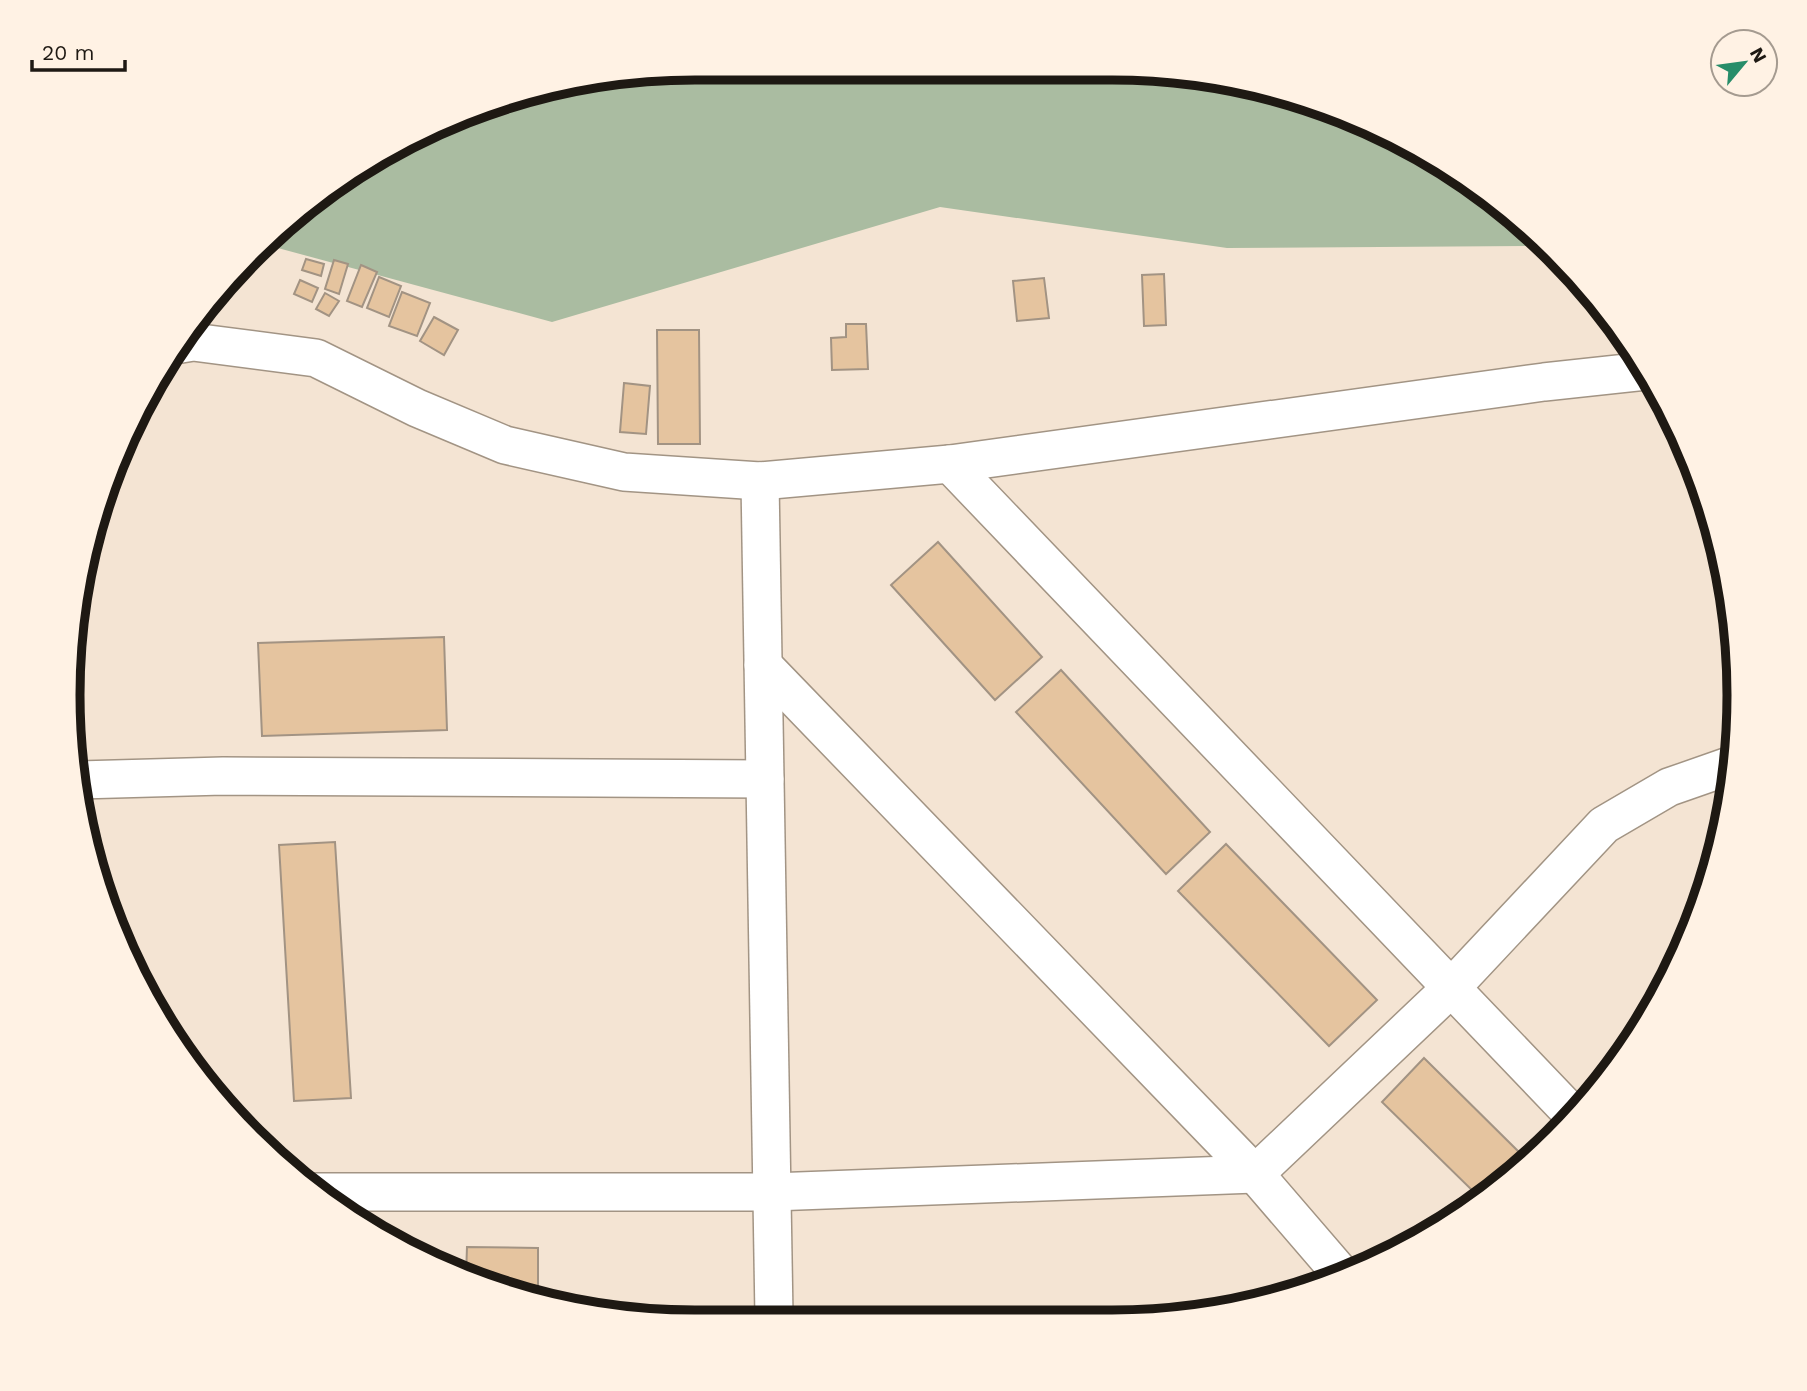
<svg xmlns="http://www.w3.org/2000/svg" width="1807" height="1391" viewBox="0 0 1807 1391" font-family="'Work Sans',sans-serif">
<rect width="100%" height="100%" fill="#f4e4d3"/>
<polygon fill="#aabca1" points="696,68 1152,70 1274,90 1389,133 1493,198 1538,246 1227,248 940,207 552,322 263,244 382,152 533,90"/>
<g fill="#e5c49f" stroke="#a29383" stroke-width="2">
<polygon points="306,259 324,264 321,276 302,270"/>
<polygon points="334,260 348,264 339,294 325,289"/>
<polygon points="361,265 377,272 362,307 347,301"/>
<polygon points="1164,274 1166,325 1144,326 1142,275"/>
<polygon points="379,277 401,286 389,317 367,308"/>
<polygon points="1044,278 1049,318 1017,321 1013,281"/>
<polygon points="300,280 318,288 312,302 294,294"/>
<polygon points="223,289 229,290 228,300 216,298"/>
<polygon points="402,292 430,303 417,336 389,326"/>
<polygon points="325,293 339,301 329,316 316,309"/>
<polygon points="434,317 458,330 444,355 420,341"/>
<polygon points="846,324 866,324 868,369 832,370 831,338 846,337"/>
<polygon points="657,330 699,330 700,444 658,444"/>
<polygon points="624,383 650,386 646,434 620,432"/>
<polygon points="938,542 1042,657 995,700 891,585"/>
<polygon points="444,637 447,730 262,736 258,643"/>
<polygon points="1061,670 1210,832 1166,874 1016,712"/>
<polygon points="335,842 351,1098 294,1101 279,845"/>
<polygon points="1226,844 1377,1000 1329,1046 1178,891"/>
<polygon points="1424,1058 1528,1161 1481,1199 1382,1102"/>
<polygon points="467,1247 538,1248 538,1300 493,1289 466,1276"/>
</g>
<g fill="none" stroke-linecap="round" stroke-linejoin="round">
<defs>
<g id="minor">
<polyline points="181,344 193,342 316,358 417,408 505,445 624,472 760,481 950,464 1544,382 1646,371"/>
<polyline points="950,464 1574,1116"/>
<polyline points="760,481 774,1317"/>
<polyline points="763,665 1255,1174 1342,1275"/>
<polyline points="79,780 223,776 765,779"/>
<polyline points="316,1192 772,1192 1255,1174 1451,988 1604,825 1669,787 1732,765"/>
</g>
</defs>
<use href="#minor" stroke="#a29484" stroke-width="40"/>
<use href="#minor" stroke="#fff" stroke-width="37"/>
</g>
<path d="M0 0H1807V1391H0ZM695 80H1112A615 615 0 0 1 1727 695V695A615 615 0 0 1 1112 1310H695A615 615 0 0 1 80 695V695A615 615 0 0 1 695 80Z" fill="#fff2e4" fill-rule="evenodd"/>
<path fill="none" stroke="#1e1913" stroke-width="9" d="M695 80H1112A615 615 0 0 1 1727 695V695A615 615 0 0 1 1112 1310H695A615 615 0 0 1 80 695V695A615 615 0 0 1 695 80Z"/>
<g transform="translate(1744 63) rotate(61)"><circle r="33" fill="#fff2e4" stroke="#a59b90" stroke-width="2"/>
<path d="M0-5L12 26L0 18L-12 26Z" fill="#278d69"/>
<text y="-10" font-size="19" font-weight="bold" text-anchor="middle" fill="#1e1913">N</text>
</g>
<path d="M32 60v10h93v-10" fill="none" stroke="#1e1913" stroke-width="3.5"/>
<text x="42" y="60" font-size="21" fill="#1e1913" stroke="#fff2e4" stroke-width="5" paint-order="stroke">20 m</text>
</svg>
